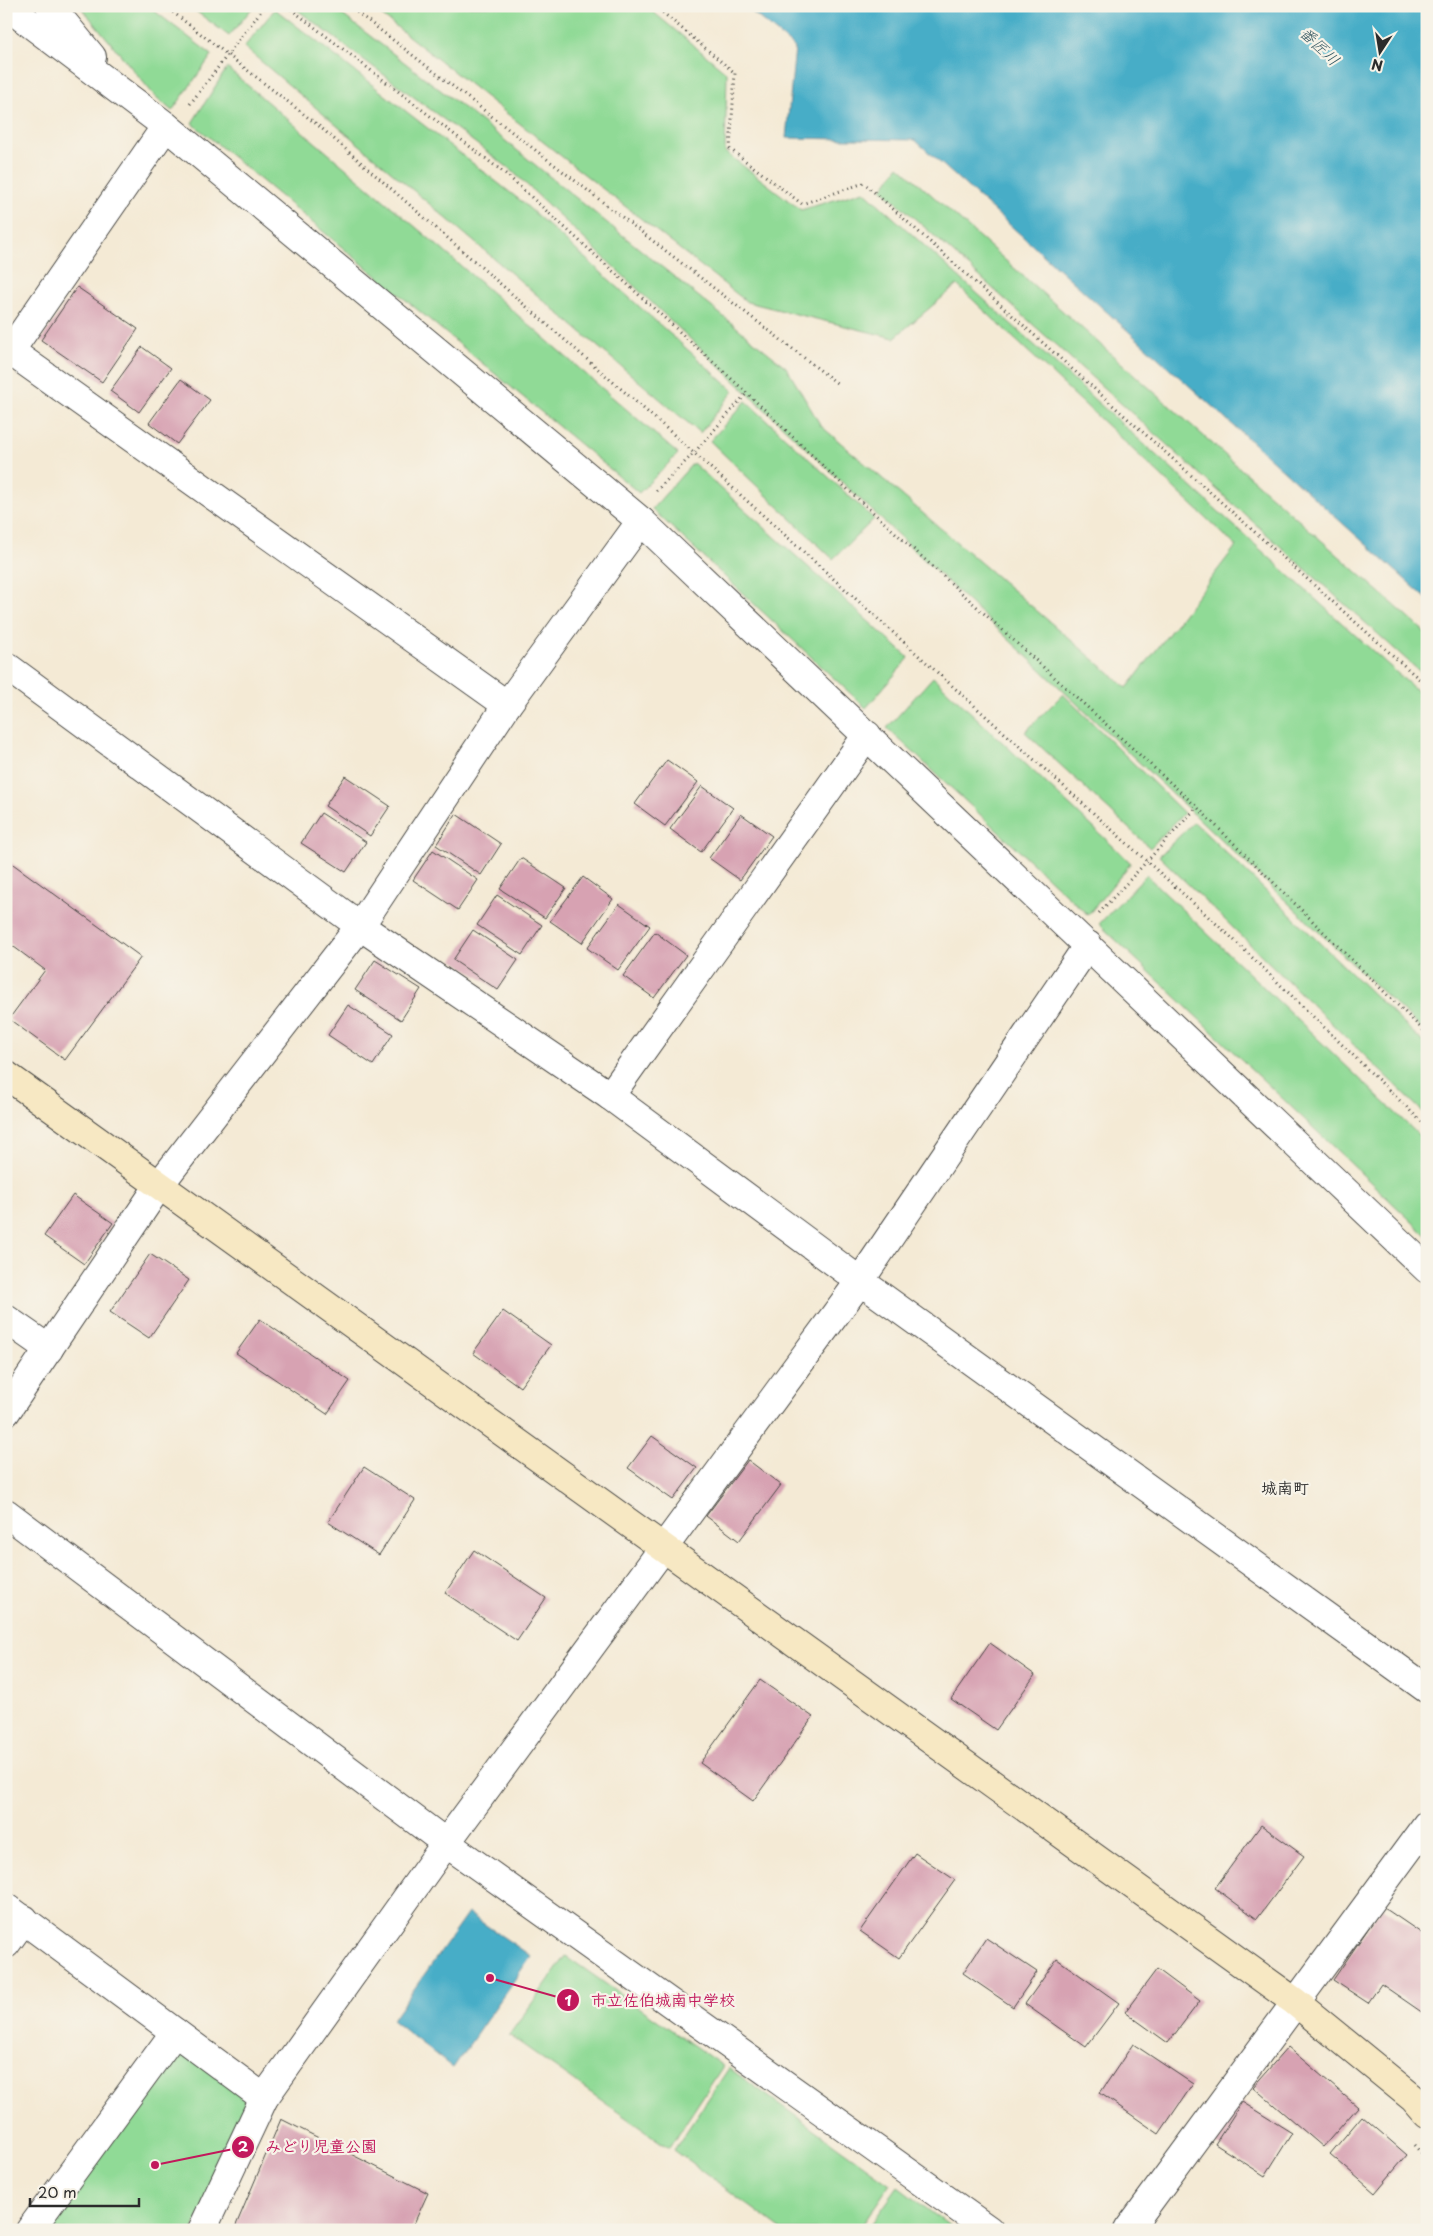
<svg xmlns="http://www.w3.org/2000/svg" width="1433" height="2236" viewBox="0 0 1433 2236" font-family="'Playpen Sans','Klee One',sans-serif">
<rect width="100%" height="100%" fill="#f7f3e8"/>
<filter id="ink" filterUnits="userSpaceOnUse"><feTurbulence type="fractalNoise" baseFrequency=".02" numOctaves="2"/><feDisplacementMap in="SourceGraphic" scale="10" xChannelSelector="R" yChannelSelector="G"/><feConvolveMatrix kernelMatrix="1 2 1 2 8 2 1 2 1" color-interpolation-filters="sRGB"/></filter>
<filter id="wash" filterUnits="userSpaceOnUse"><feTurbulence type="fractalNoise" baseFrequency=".0096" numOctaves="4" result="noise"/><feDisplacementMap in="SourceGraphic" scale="20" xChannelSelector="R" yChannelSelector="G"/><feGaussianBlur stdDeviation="1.12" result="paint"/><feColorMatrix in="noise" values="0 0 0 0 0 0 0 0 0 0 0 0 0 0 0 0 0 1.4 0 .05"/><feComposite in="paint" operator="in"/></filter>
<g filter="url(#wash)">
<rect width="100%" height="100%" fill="#f4ead5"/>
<g fill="#90da96" stroke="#5e8260">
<polygon points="80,6 148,6 212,55 172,111 154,95"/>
<polygon points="189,6 254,6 229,36"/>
<polygon points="292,6 331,6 482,122 786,367 821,426 1127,688 1236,546 957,285 894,338 747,302 370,6 646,6 727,73 725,152 801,210 864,191 1427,700 1427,1034 510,169"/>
<polygon points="275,9 521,201 734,391 700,433 244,47"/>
<polygon points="227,68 431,240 678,454 639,493 192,123"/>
<polygon points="899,166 1427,634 1427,678 882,189"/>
<polygon points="746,401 874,519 833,559 710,441"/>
<polygon points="693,463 909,658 866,708 652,509"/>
<polygon points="933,677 1131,863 1088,915 887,728"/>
<polygon points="1063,694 1184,813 1150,848 1025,732"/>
<polygon points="1194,822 1427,1046 1427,1116 1159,856"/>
<polygon points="1146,875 1427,1143 1427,1236 1099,924"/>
<polygon points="566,1956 723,2066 669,2148 509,2035"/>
<polygon points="177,2041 256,2099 193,2230 38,2230"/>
<polygon points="729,2068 890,2184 859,2230 782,2230 674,2150"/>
<polygon points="898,2187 955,2230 867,2230"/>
</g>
<g fill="#47adc7" stroke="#396c79">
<polygon points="745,6 1427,6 1427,599 915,140 786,138 795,48"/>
<polygon points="468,1913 531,1956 453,2068 392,2020"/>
</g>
<g id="blocks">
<g fill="#d7a2b2">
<polygon points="77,287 138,329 102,382 41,340"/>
<polygon points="142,347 171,368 139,412 110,391"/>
<polygon points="181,379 210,400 177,444 149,423"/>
<polygon points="667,760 698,782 665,826 635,804"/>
<polygon points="345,776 390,806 370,836 325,806"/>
<polygon points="702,786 733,808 701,852 670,829"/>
<polygon points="321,813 366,842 346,872 301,843"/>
<polygon points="456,814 501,844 481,875 436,845"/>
<polygon points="741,814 772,836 740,880 709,858"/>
<polygon points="433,850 478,880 458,910 413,880"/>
<polygon points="521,858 566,888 545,918 500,889"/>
<polygon points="6,859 141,957 65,1060 9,1019 45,970 6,941"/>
<polygon points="583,877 613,899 582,943 550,921"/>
<polygon points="497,895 542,925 522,955 477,925"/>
<polygon points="619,904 650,926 618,970 587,948"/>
<polygon points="473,930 518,960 498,990 453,960"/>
<polygon points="655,932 686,955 654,998 623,976"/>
<polygon points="375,960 421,989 401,1020 355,990"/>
<polygon points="348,1005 393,1034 373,1065 328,1035"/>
<polygon points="73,1195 113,1223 84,1264 44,1236"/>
<polygon points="150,1254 189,1280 149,1338 110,1312"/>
<polygon points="503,1311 551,1345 520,1387 473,1353"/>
<polygon points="260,1319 350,1381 327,1414 236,1353"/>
<polygon points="652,1436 697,1468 673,1500 628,1468"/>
<polygon points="748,1460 781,1485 739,1541 706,1516"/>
<polygon points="364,1467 415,1500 379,1555 328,1522"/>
<polygon points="474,1550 546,1598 517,1641 445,1593"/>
<polygon points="990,1643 1035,1675 996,1730 951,1699"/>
<polygon points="760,1680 813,1717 753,1801 700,1763"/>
<polygon points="1261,1825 1304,1856 1257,1919 1215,1888"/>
<polygon points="915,1853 955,1880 899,1958 860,1931"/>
<polygon points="1383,1907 1427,1937 1427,2007 1423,2013 1381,1984 1368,2003 1333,1980"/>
<polygon points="986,1938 1037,1972 1013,2007 963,1973"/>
<polygon points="1057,1959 1119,2003 1086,2047 1025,2004"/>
<polygon points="1157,1969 1200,2001 1168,2043 1125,2012"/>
<polygon points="1133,2044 1193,2084 1159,2134 1100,2093"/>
<polygon points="1288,2047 1358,2107 1323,2147 1253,2087"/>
<polygon points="1242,2102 1292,2133 1265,2176 1215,2144"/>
<polygon points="1362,2116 1407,2155 1375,2193 1330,2154"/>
<polygon points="281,2119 428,2193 411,2230 234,2230"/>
</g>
</g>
</g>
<g filter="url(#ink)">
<use href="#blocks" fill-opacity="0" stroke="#494844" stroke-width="1"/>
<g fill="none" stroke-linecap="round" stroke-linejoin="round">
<defs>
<g id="street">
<polyline points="7,6 166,126 641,521 1427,1269"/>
<polyline points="50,6 92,57"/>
<polyline points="6,348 507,705"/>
<polyline points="6,357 166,126"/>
<polyline points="6,666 360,926 610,1096 860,1281 1427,1689"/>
<polyline points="610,1096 867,735"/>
<polyline points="6,1319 49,1349"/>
<polyline points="6,1412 160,1184 360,926 507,705 641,521"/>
<polyline points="6,1513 446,1843 989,2230"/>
<polyline points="6,1907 264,2098"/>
<polyline points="6,1944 24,1919"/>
<polyline points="30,2230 175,2032"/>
<polyline points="202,2230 264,2098 446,1843 860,1281 1088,945"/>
<polyline points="1128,2230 1427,1824"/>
</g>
<polyline id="secondary" points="6,1075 1294,2001 1414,2099 1427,2114"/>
</defs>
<use href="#street" stroke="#494844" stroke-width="30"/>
<use href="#secondary" stroke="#494844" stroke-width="30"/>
<g stroke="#494844" stroke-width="3" stroke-dasharray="1 4" stroke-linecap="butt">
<polyline points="165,6 319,126 674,435 1232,938 1427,1127"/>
<polyline points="287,6 507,175 747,393 844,486 1197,807 1427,1034"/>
<polyline points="349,6 838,384"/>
<polyline points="655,6 735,73 730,149 802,204 864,183 1427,686"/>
<polyline points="190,104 265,6"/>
<polyline points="656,491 693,454 747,393"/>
<polyline points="1099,913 1197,807"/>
<polyline points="1414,2145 1427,2159"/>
</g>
<use href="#street" stroke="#fff" stroke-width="28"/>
<use href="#secondary" stroke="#f7e8c3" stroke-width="28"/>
</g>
</g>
<g text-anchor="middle" stroke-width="4.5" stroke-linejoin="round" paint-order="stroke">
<g font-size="16" font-style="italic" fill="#355862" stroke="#f7f3e8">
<text transform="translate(1320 46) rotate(44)" y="6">番匠川</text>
</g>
<g font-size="16" font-weight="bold" fill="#2b2b2b" stroke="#f7f3e8">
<text x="1285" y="1494">城南町</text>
</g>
</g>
<path fill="none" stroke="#c2185b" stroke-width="2" d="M490 1978L568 2000M155 2165L243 2147"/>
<g fill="#c2185b" stroke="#f7f3e8" stroke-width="2">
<circle cx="490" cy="1978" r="5"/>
<circle cx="155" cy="2165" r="5"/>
<circle cx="568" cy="2000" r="12"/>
<circle cx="243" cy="2147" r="12"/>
</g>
<g font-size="15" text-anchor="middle" font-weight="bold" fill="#fff">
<text x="568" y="2006">1</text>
<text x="243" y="2152">2</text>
</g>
<g font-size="16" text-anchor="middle" font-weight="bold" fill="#c2185b" stroke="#f7f3e8" stroke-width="4.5" stroke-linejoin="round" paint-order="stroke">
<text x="663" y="2006">市立佐伯城南中学校</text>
<text x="321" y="2152">みどり児童公園</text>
</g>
<rect width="1433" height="2236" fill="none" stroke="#f7f3e8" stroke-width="25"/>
<g transform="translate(1380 52) rotate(192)" stroke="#f7f3e8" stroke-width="4" paint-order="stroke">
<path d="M0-4L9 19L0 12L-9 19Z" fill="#2b2b2b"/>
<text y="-8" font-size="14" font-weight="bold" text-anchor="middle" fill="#2b2b2b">N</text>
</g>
<path d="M30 2198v8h109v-8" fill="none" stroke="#2b2b2b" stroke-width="2.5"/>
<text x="38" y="2198" font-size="15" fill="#2b2b2b" stroke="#f7f3e8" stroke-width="4" paint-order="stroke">20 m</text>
</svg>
